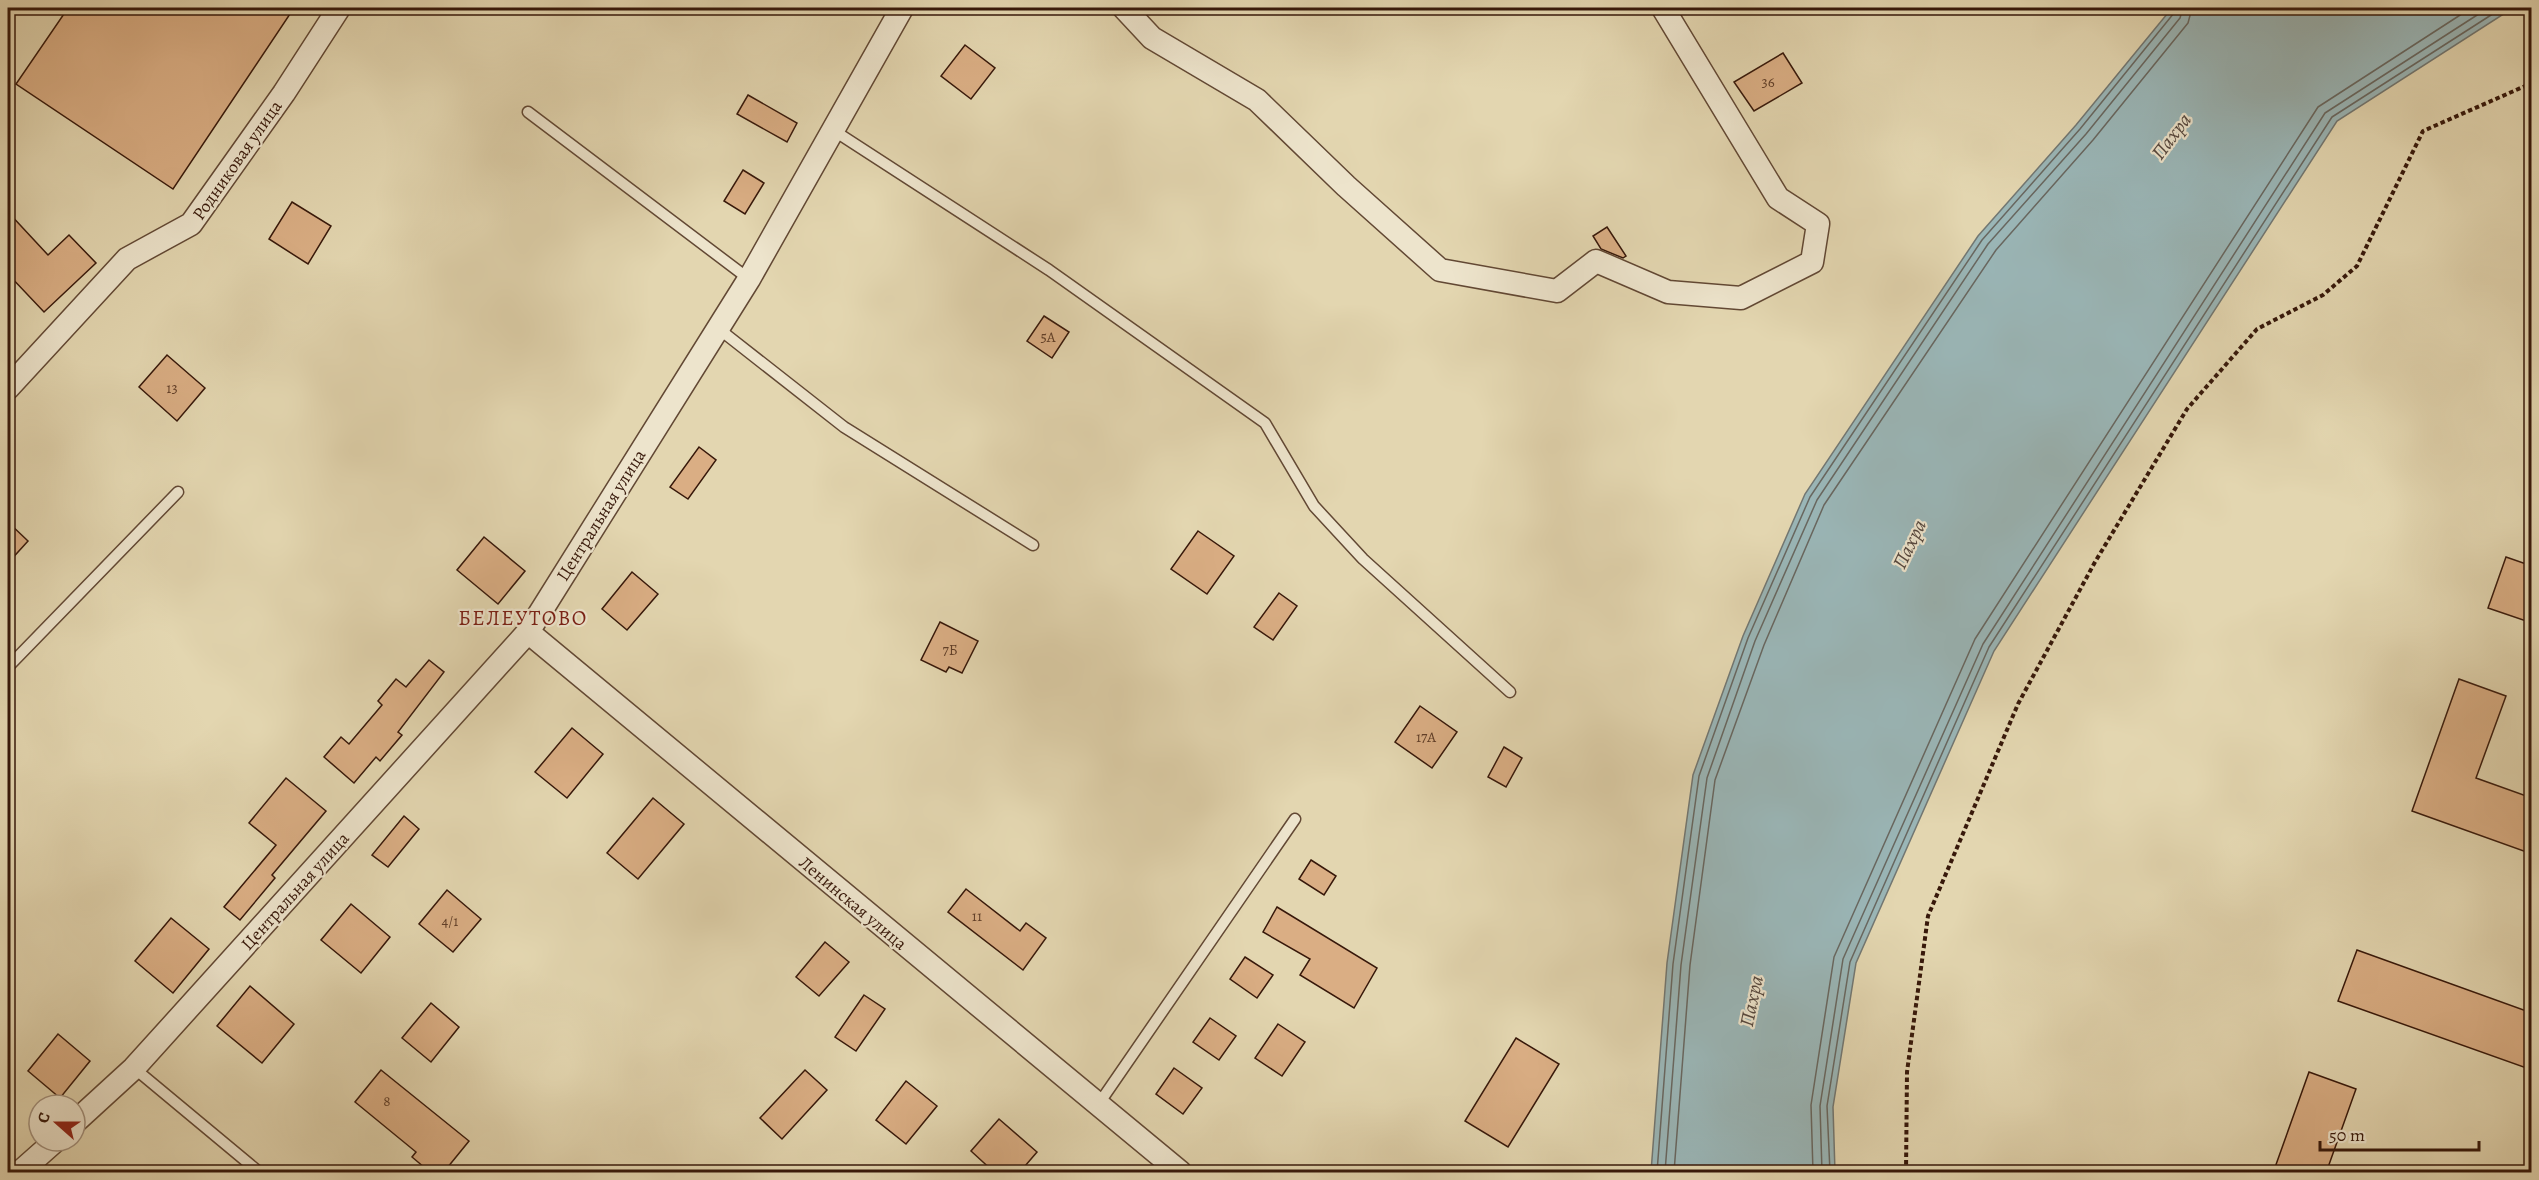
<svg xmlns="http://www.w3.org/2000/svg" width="2539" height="1180" viewBox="0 0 2539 1180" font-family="Alegreya,serif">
<rect width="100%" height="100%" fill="#e3d6b0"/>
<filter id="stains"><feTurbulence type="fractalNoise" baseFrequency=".00333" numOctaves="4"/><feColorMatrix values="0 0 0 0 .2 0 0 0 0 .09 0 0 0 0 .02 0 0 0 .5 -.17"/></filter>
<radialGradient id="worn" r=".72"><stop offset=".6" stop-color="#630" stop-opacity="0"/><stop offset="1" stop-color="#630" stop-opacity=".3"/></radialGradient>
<polygon fill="#9ab6b7" stroke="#727772" stroke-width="1.5" points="2172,8 2513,8 2337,121 1994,651 1856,963 1833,1107 1835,1172 1651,1172 1667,963 1693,775 1743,636 1805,494 1978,236 2076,125"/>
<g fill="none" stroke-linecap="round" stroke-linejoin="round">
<g stroke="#686760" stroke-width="1.5">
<polyline points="1657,1172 1673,964 1699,776 1748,638 1810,497 1982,240 2080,129 2174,13 2176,8"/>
<polyline points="1665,1172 1681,965 1707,778 1755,641 1817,500 1988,244 2086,134 2180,18 2183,8"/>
<polyline points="1674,1172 1690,965 1715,780 1764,645 1824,505 1996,250 2093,140 2188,23 2192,8"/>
<polyline points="1813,1172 1811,1105 1834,957 1975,639 2318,107 2471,8"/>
<polyline points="1822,1172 1820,1106 1843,959 1983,644 2325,113 2488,8"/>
<polyline points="1830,1172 1827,1106 1850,962 1989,647 2332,117 2502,8"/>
</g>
</g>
<g fill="#daae84" stroke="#37180a" stroke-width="1.5">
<polygon points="68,8 294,8 173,189 16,84"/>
<polygon points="965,45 995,68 971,99 941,76"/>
<polygon points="1783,53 1802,83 1754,111 1734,82"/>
<polygon points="748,95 797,123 787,142 737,114"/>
<polygon points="743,170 764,183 745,214 724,201"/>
<polygon points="292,202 331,226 308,264 269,239"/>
<polygon points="8,212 48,255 69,235 96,263 44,312 8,274"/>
<polygon points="1607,227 1626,256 1623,258 1601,249 1593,236"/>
<polygon points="1044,316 1069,332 1052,358 1027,341"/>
<polygon points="167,355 205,388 177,421 139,387"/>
<polygon points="699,447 716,460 688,499 670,487"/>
<polygon points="8,522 28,541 8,563"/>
<polygon points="1198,531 1234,556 1207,594 1171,569"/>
<polygon points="484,537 525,571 498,604 457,570"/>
<polygon points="2506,557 2532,566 2532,623 2488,608"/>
<polygon points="632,572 658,594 627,630 602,609"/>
<polygon points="1279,593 1297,606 1273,640 1254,627"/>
<polygon points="940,622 978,641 962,673 949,667 946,672 921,660"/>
<polygon points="429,660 444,672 398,732 402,735 380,761 376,757 354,783 324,757 341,737 349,744 382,705 378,701 396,679 406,687"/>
<polygon points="2459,679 2506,696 2476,778 2532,798 2532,854 2412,811"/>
<polygon points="1420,706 1457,732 1432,768 1395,742"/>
<polygon points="572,728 603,754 567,798 535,772"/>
<polygon points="1504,747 1522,758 1506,787 1488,777"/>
<polygon points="286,778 326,811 272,875 275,878 240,920 224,907 276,845 249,823"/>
<polygon points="653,798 684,824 638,879 607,853"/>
<polygon points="404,816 419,829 388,867 372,855"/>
<polygon points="1311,860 1336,876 1324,895 1299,879"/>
<polygon points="966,889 1020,931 1026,923 1046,938 1023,970 948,912"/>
<polygon points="447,890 481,919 453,952 419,924"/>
<polygon points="351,904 390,937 361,973 321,940"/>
<polygon points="1277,907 1377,968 1354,1008 1300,975 1310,959 1263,932"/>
<polygon points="171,918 209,949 173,993 135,961"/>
<polygon points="825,942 849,962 819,996 796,977"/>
<polygon points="2357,950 2532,1013 2532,1070 2338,1001"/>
<polygon points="1245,957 1273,975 1257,998 1230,979"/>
<polygon points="250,986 294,1024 262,1063 217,1026"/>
<polygon points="864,995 885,1009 856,1051 835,1037"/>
<polygon points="431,1003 459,1027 431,1062 402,1038"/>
<polygon points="1210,1018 1236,1036 1219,1060 1193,1042"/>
<polygon points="1278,1024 1305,1042 1282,1076 1255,1058"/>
<polygon points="58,1034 90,1061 60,1098 28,1071"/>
<polygon points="1516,1038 1559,1064 1508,1147 1465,1121"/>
<polygon points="1174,1068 1202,1088 1183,1114 1156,1094"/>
<polygon points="381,1070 469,1141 443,1173 431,1173 412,1157 416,1152 355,1102"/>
<polygon points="805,1070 827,1090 782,1139 760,1118"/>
<polygon points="2309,1072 2356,1089 2326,1173 2273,1173"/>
<polygon points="906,1081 937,1106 906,1144 876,1120"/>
<polygon points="999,1119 1037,1152 1019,1173 995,1173 971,1151"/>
</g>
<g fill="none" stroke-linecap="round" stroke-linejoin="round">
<defs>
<g id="service">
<polyline points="528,112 749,279"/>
<polyline points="833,130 1049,270 1265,423 1314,506 1363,559 1510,692"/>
<polyline points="719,329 844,427 1033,545"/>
<polyline points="8,667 178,492"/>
<polyline points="134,1068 259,1172"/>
<polyline points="1098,1105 1295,819"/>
</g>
<g id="minor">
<polyline points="1124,8 1152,38 1257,100 1346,186 1440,270 1557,291 1596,261 1668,292 1741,298 1812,262 1818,224 1778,198 1663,8"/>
<polyline points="8,388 127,259 191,224 284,93 339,8"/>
<polyline points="528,632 1180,1172"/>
<polyline points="75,1122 134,1068 528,632 749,279 902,8"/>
<polyline points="20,1172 55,1141"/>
</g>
</defs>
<use href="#service" stroke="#624834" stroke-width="13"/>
<use href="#minor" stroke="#624834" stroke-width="25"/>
<polyline stroke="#37180a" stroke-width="4" stroke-dasharray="4.5 3" stroke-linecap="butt" points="1906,1172 1907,1072 1928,916 2018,704 2095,562 2187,409 2257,329 2323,295 2357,266 2423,131 2532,83"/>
<use href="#service" stroke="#ede4cc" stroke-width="10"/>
<use href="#minor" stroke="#ede4cc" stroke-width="22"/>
</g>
<g text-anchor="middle" stroke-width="4.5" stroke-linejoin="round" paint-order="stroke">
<g font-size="15" fill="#603e28">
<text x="1768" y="87">36</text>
<text x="1048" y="342">5А</text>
<text x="172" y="393">13</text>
<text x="950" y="655">7Б</text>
<text x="1426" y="742">17А</text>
<text x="977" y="921">11</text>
<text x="450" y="926">4/1</text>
<text x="387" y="1106">8</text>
</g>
<g font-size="18" fill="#37180a" stroke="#ede4cc">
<text transform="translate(237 160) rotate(-55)" y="6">Родниковая улица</text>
<text transform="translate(601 515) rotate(-58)" y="6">Центральная улица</text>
<text transform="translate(295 891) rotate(-48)" y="6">Центральная улица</text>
<text transform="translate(853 903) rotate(40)" y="6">Ленинская улица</text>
</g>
<g font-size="20" font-style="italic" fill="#55473e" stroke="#ede4cc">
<text transform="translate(2171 136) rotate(-53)" y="7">Пахра</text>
<text transform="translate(1909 544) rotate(-64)" y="7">Пахра</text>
<text transform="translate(1751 1001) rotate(-78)" y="7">Пахра</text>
</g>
<g font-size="21" letter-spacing="1.5" fill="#7a1f14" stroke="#ede4cc">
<text x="523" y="625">БЕЛЕУТОВО</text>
</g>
</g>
<rect width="2539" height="1180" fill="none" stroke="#e3d6b0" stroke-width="30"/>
<rect x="9" y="9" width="2521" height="1162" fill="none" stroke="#37180a" stroke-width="3"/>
<rect x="15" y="15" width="2509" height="1150" fill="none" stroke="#37180a" stroke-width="1.5"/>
<g transform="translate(57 1123) rotate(291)"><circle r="28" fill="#ede4cc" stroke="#a4927e" stroke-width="1.5"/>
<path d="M0-4.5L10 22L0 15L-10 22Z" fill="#8f2418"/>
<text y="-9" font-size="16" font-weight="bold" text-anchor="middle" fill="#37180a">С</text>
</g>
<path d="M2320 1141v9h159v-9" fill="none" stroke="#37180a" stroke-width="3"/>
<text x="2329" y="1141" font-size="18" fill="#37180a" stroke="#ede4cc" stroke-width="4.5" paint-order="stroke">50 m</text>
<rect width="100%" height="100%" filter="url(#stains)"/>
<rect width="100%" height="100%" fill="url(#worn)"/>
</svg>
